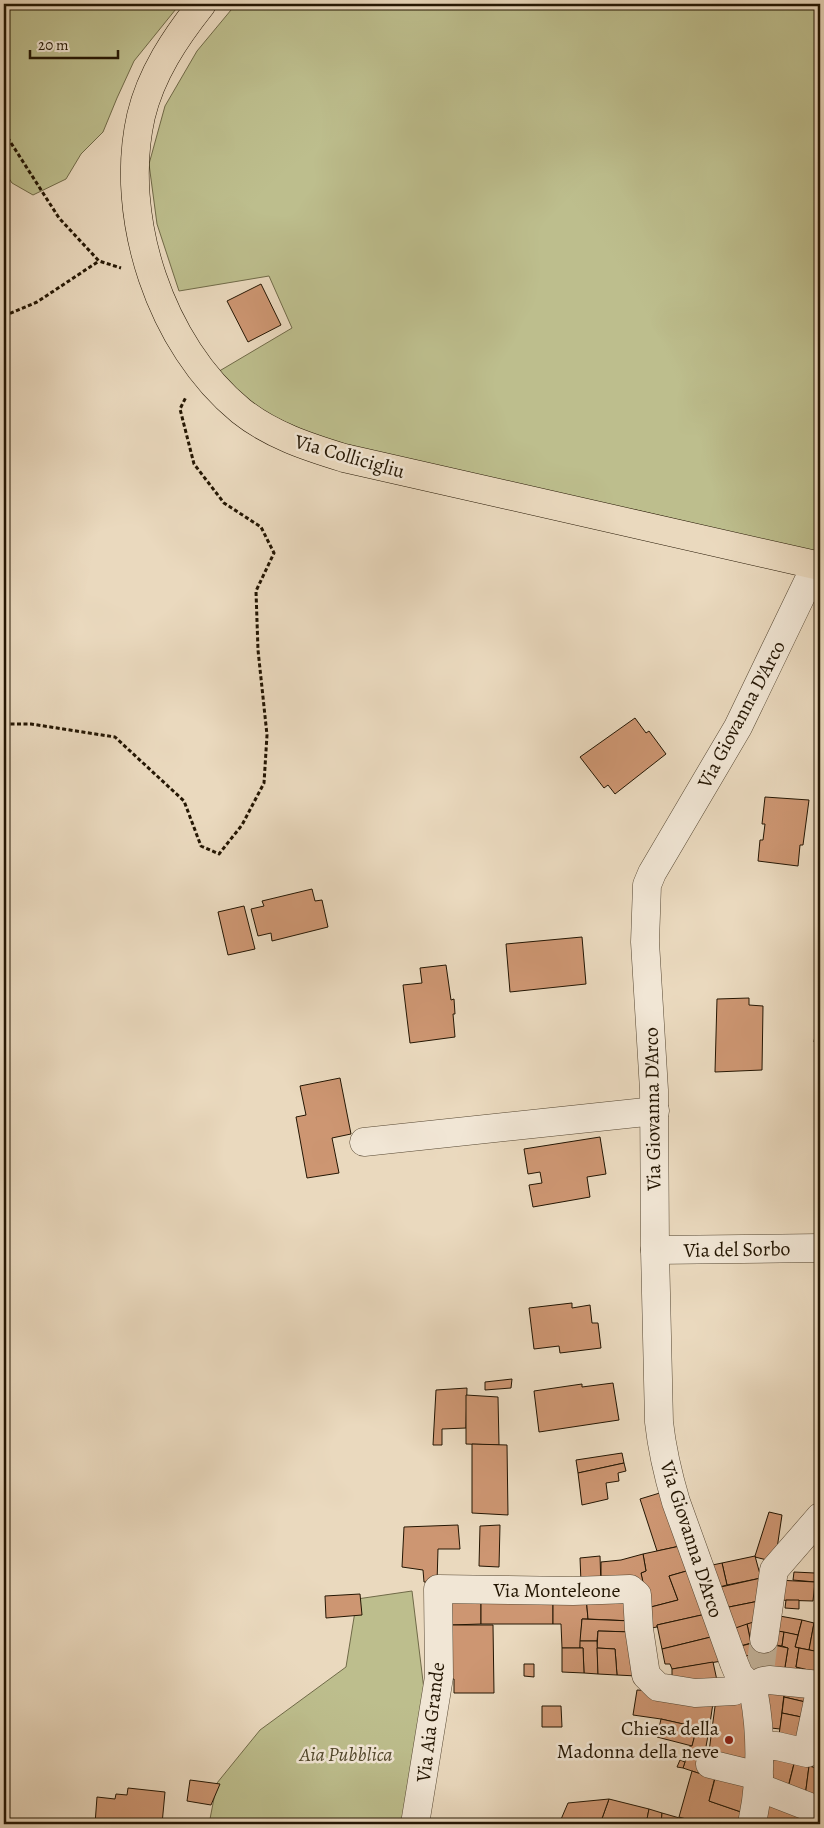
<svg xmlns="http://www.w3.org/2000/svg" width="824" height="1828" viewBox="0 0 824 1828" font-family="Alegreya,serif">
<rect width="100%" height="100%" fill="#ead9be"/>
<filter id="stains"><feTurbulence type="fractalNoise" baseFrequency=".004" numOctaves="4"/><feColorMatrix values="0 0 0 0 .2 0 0 0 0 .09 0 0 0 0 .02 0 0 0 .5 -.17"/></filter>
<radialGradient id="worn" r=".72"><stop offset=".6" stop-color="#630" stop-opacity="0"/><stop offset="1" stop-color="#630" stop-opacity=".3"/></radialGradient>
<g fill="#bdbe8d" stroke="#706a48">
<polygon points="4,4 180,4 134,61 117,98 103,132 81,154 66,179 33,195 12,183 4,171"/>
<polygon points="236,4 820,4 820,553 636,510 567,500 423,465 316,436 257,409 216,373 292,328 269,276 179,291 157,224 149,164 165,106 197,51"/>
<polygon points="412,1591 426,1706 403,1824 209,1824 217,1783 260,1730 346,1667 357,1599"/>
</g>
<g fill="#cd9672" stroke="#241603">
<polygon points="261,284 281,325 248,342 227,301"/>
<polygon points="635,718 646,733 649,731 666,754 615,794 608,785 604,788 580,757"/>
<polygon points="765,797 809,800 803,845 800,845 798,866 758,861 760,840 763,840 765,824 762,824"/>
<polygon points="312,889 315,901 322,900 328,927 272,941 271,933 258,936 251,909 264,906 262,901"/>
<polygon points="244,906 255,949 228,955 218,912"/>
<polygon points="582,937 586,984 510,992 506,944"/>
<polygon points="446,965 451,1000 454,999 455,1014 453,1014 455,1037 410,1043 403,985 422,983 420,968"/>
<polygon points="749,998 749,1005 763,1006 762,1070 715,1072 717,999"/>
<polygon points="819,1007 820,1007 820,1043 814,1042"/>
<polygon points="340,1078 351,1134 332,1138 339,1173 307,1178 296,1117 306,1115 300,1086"/>
<polygon points="600,1137 606,1174 587,1177 590,1197 533,1207 529,1185 542,1183 540,1172 528,1174 524,1149"/>
<polygon points="572,1303 572,1308 590,1305 592,1323 598,1323 601,1348 560,1353 559,1346 534,1349 529,1308"/>
<polygon points="512,1379 511,1388 485,1390 485,1382"/>
<polygon points="613,1383 619,1420 539,1432 534,1391 582,1384 582,1387"/>
<polygon points="467,1388 466,1428 442,1429 442,1445 433,1445 436,1390"/>
<polygon points="466,1395 498,1397 499,1445 466,1444"/>
<polygon points="472,1444 507,1445 508,1515 472,1513"/>
<polygon points="622,1453 624,1463 578,1473 576,1460"/>
<polygon points="624,1463 626,1471 618,1473 619,1481 606,1483 608,1499 582,1505 578,1473"/>
<polygon points="663,1492 680,1546 657,1551 640,1499"/>
<polygon points="769,1512 782,1515 775,1562 755,1557 755,1556"/>
<polygon points="458,1525 460,1549 438,1549 437,1583 424,1582 423,1570 402,1567 404,1527"/>
<polygon points="500,1525 499,1567 479,1566 480,1526"/>
<polygon points="680,1546 690,1570 669,1576 678,1600 647,1608 641,1573 646,1571 643,1554"/>
<polygon points="643,1554 646,1571 641,1573 643,1582 601,1585 601,1562 621,1560"/>
<polygon points="600,1556 601,1586 581,1582 580,1558"/>
<polygon points="755,1556 761,1578 727,1585 722,1563"/>
<polygon points="722,1563 727,1585 712,1589 703,1567"/>
<polygon points="690,1570 706,1614 657,1625 657,1627 651,1628 647,1608 678,1600 669,1576"/>
<polygon points="794,1572 815,1573 815,1582 793,1580"/>
<polygon points="761,1578 764,1600 719,1609 712,1589"/>
<polygon points="777,1580 815,1582 813,1601 777,1600"/>
<polygon points="360,1594 362,1615 326,1618 325,1596"/>
<polygon points="481,1594 481,1624 451,1625 450,1595"/>
<polygon points="481,1594 553,1597 553,1624 481,1624"/>
<polygon points="586,1596 588,1619 582,1619 580,1648 562,1648 561,1624 553,1624 553,1597"/>
<polygon points="586,1596 632,1598 632,1621 588,1619"/>
<polygon points="764,1600 759,1621 727,1631 719,1609"/>
<polygon points="786,1600 799,1600 799,1609 785,1608"/>
<polygon points="706,1614 715,1636 662,1649 657,1625"/>
<polygon points="774,1615 802,1620 798,1635 771,1630"/>
<polygon points="582,1619 632,1621 633,1632 598,1631 597,1641 580,1641"/>
<polygon points="802,1620 814,1623 809,1650 795,1647"/>
<polygon points="757,1621 759,1641 751,1643 747,1624"/>
<polygon points="814,1623 820,1624 820,1652 809,1650"/>
<polygon points="747,1624 751,1643 737,1647 727,1631"/>
<polygon points="451,1625 493,1625 494,1693 454,1693 454,1679 450,1679"/>
<polygon points="771,1630 784,1632 782,1646 769,1644"/>
<polygon points="598,1631 633,1632 637,1676 617,1675 615,1649 597,1648"/>
<polygon points="784,1632 798,1635 795,1647 799,1648 796,1667 800,1668 799,1676 784,1673 788,1648 782,1646"/>
<polygon points="715,1636 722,1661 672,1669 670,1664 665,1664 662,1649"/>
<polygon points="580,1641 597,1641 598,1674 584,1673 583,1648 580,1648"/>
<polygon points="753,1643 769,1644 765,1669 756,1671 756,1654"/>
<polygon points="753,1643 756,1654 740,1657 737,1647"/>
<polygon points="769,1644 788,1648 784,1673 765,1669"/>
<polygon points="562,1648 583,1648 584,1673 562,1672"/>
<polygon points="597,1648 615,1649 617,1675 598,1674"/>
<polygon points="799,1648 820,1652 817,1672 796,1667"/>
<polygon points="756,1654 756,1671 743,1674 740,1657"/>
<polygon points="820,1654 820,1674 817,1672"/>
<polygon points="713,1662 718,1685 672,1679 672,1669"/>
<polygon points="524,1664 534,1664 534,1677 524,1676"/>
<polygon points="765,1684 785,1686 780,1729 762,1727"/>
<polygon points="785,1686 817,1691 814,1704 784,1697"/>
<polygon points="637,1690 658,1691 713,1703 709,1730 661,1719 633,1715"/>
<polygon points="784,1697 814,1704 811,1719 782,1713"/>
<polygon points="716,1699 744,1702 747,1766 708,1759"/>
<polygon points="542,1706 561,1706 562,1727 542,1727"/>
<polygon points="782,1713 811,1719 804,1747 778,1742"/>
<polygon points="661,1719 697,1727 692,1746 657,1737"/>
<polygon points="697,1727 709,1730 701,1774 683,1768 690,1746 692,1746"/>
<polygon points="775,1751 796,1756 787,1791 769,1784"/>
<polygon points="796,1756 815,1758 812,1767 809,1766 805,1797 787,1792"/>
<polygon points="680,1760 685,1762 683,1768 677,1767"/>
<polygon points="809,1766 820,1769 820,1804 805,1797"/>
<polygon points="692,1771 701,1774 716,1773 709,1801 744,1813 741,1824 704,1824 679,1817"/>
<polygon points="717,1771 747,1780 744,1813 709,1801"/>
<polygon points="190,1780 220,1784 211,1805 187,1801"/>
<polygon points="128,1788 165,1792 162,1824 95,1824 97,1797 115,1799 116,1794 127,1795"/>
<polygon points="765,1798 800,1812 797,1824 758,1824"/>
<polygon points="609,1799 649,1809 646,1824 600,1824"/>
<polygon points="609,1799 600,1824 559,1824 568,1803"/>
<polygon points="649,1809 662,1813 661,1824 646,1824"/>
<polygon points="800,1812 820,1824 797,1824"/>
<polygon points="662,1813 683,1819 683,1824 661,1824"/>
</g>
<g fill="none" stroke-linecap="round" stroke-linejoin="round">
<polyline stroke="#c2b299" stroke-width="28" stroke-dasharray="28 14" stroke-linecap="butt" points="760,1671 764,1639"/>
<defs>
<g id="minor">
<polyline points="364,1142 655,1111"/>
<polyline points="655,1250 820,1248"/>
<polyline points="764,1639 774,1570 820,1517"/>
<polyline points="751,1687 763,1681 769,1680 820,1685"/>
<polyline points="760,1746 777,1746 807,1753 820,1691"/>
<polyline points="710,1764 759,1776"/>
<polyline points="758,1787 820,1811"/>
<polyline points="415,1824 439,1677 438,1589 573,1591 630,1589 637,1595 639,1629 646,1675 658,1687 695,1693 734,1691 744,1681"/>
<path d="M752,1824C761,1781 762,1738 754,1694L751,1687L739,1675L734,1663L676,1502C668,1475 662,1450 659,1422L655,1250L654,1090L645,942L647,885L652,873L738,727L816,565"/>
</g>
<path id="major" d="M202,4C175,38 151,74 141,116C118,217 161,346 241,411C271,435 308,447 344,458L820,566"/>
</defs>
<use href="#minor" stroke="#564732" stroke-width="29"/>
<use href="#major" stroke="#241603" stroke-width="29"/>
<g stroke="#241603" stroke-width="3" stroke-dasharray="4 2.5" stroke-linecap="butt">
<polyline points="4,132 59,218 99,261 121,268"/>
<polyline points="4,316 37,302 99,261"/>
<polyline points="4,724 31,724 115,737 184,801 201,846 219,854 242,825 264,783 267,735 258,650 256,591 274,553 261,527 224,503 194,464 180,409 186,397"/>
</g>
<use href="#minor" stroke="#f1e6d5" stroke-width="28"/>
<use href="#major" stroke="#ead9be" stroke-width="28"/>
</g>
<circle fill="#8f2418" stroke="#f1e6d5" stroke-width="2" cx="729" cy="1740" r="5"/>
<g text-anchor="middle" stroke-width="5" stroke-linejoin="round" paint-order="stroke">
<g font-size="20" fill="#241603" stroke="#f1e6d5">
<text transform="translate(350 456) rotate(16)" y="7">Via Collicigliu</text>
<text transform="translate(741 714) rotate(-62)" y="7">Via Giovanna D'Arco</text>
<text transform="translate(652 1109) rotate(-91)" y="7">Via Giovanna D'Arco</text>
<text transform="translate(737 1249) rotate(-1)" y="7">Via del Sorbo</text>
<text transform="translate(692 1539) rotate(72)" y="7">Via Giovanna D'Arco</text>
<text x="557" y="1597">Via Monteleone</text>
<text transform="translate(430 1722) rotate(-83)" y="7">Via Aia Grande</text>
</g>
<g font-size="20" fill="#241603" stroke="#f1e6d5" text-anchor="end">
<text x="719" y="1735">Chiesa della<tspan x="719" dy="23">Madonna della neve</tspan></text>
</g>
<g font-size="20" font-style="italic" fill="#52482c" stroke="#f1e6d5">
<text x="346" y="1761">Aia Pubblica</text>
</g>
</g>
<rect width="824" height="1828" fill="none" stroke="#ead9be" stroke-width="20"/>
<rect x="5" y="5" width="814" height="1818" fill="none" stroke="#241603" stroke-width="2.5"/>
<rect x="10" y="10" width="804" height="1808" fill="none" stroke="#241603"/>
<path d="M30 50v8h88v-8" fill="none" stroke="#241603" stroke-width="2.5"/>
<text x="38" y="50" font-size="15" fill="#241603" stroke="#f1e6d5" stroke-width="4" paint-order="stroke">20 m</text>
<rect width="100%" height="100%" filter="url(#stains)"/>
<rect width="100%" height="100%" fill="url(#worn)"/>
</svg>
